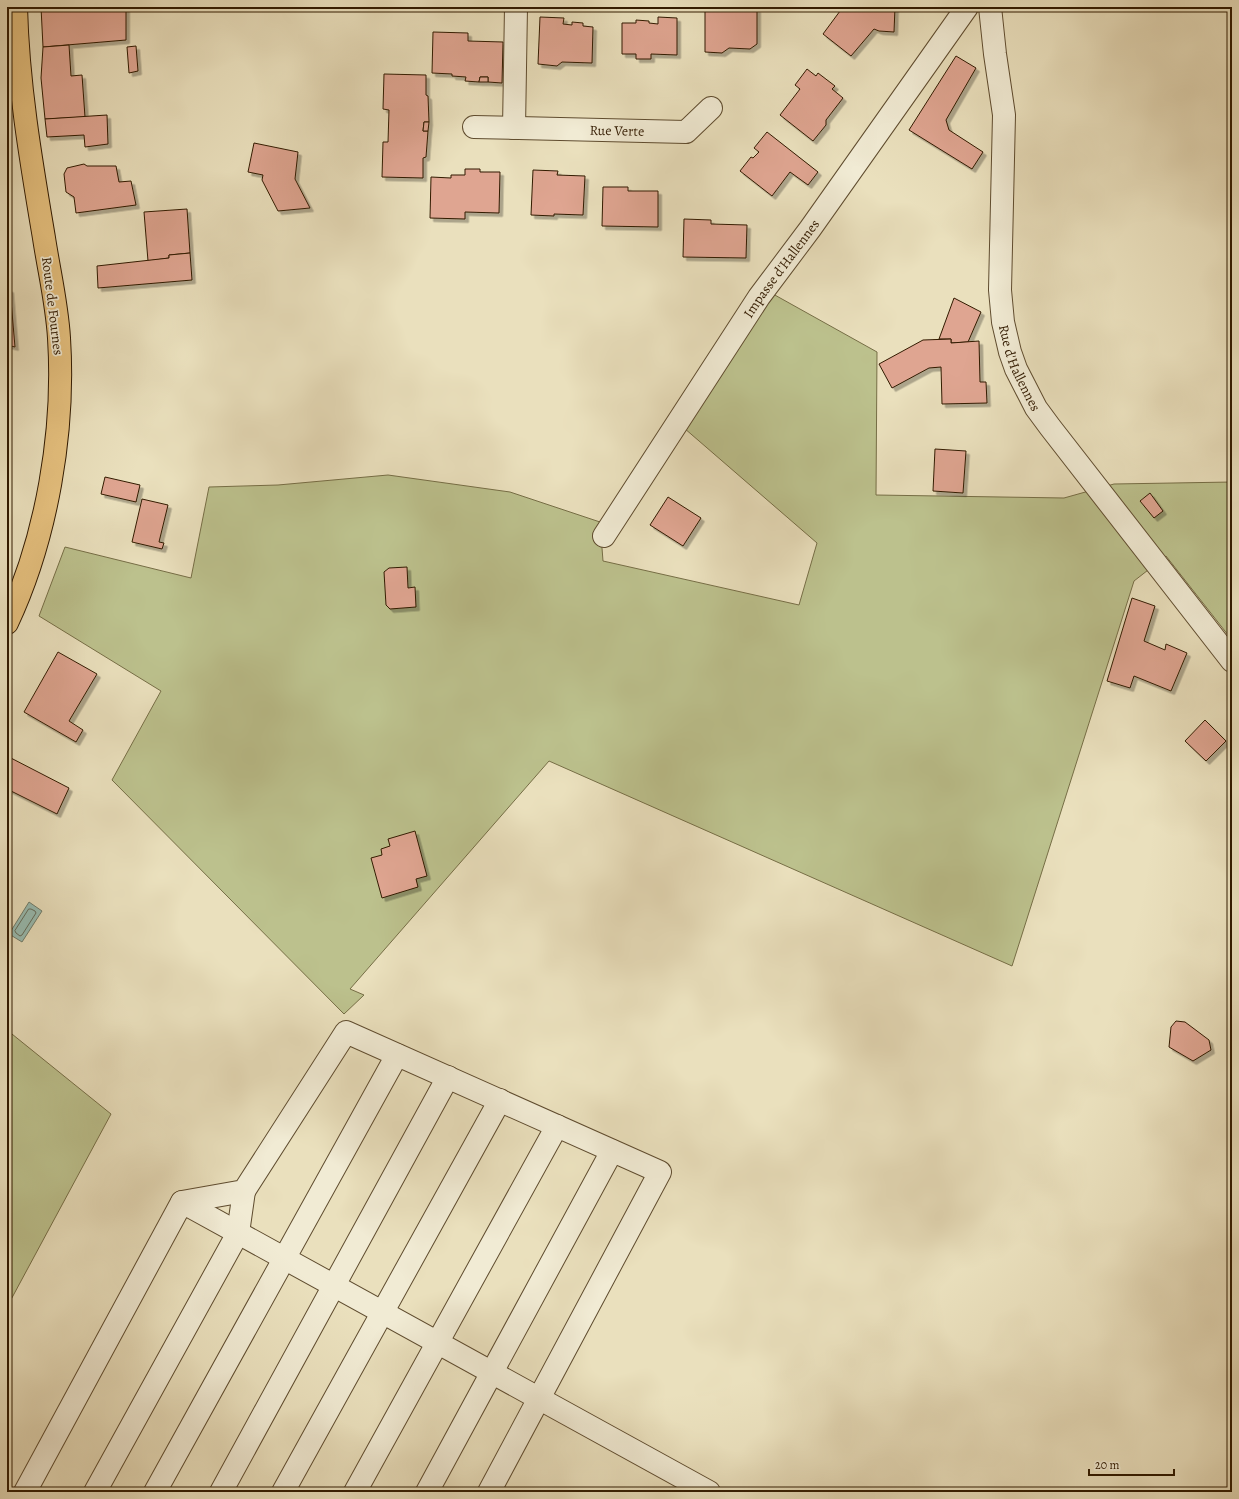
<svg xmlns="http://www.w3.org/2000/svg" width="1239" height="1499" viewBox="0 0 1239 1499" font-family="Alegreya,serif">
<defs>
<filter id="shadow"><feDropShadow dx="3.5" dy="3.5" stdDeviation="0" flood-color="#0004"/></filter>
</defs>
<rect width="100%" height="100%" fill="#eae0bd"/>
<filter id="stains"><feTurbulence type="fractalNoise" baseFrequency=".005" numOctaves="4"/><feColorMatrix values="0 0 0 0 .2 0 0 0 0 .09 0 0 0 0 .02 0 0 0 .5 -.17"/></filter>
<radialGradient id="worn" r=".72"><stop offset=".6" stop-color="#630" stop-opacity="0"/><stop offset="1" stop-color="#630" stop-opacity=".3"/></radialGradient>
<g fill="#bcc18d" stroke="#766e46">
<polygon points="773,294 877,352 876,495 1064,498 1114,484 1232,482 1232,640 1166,556 1134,581 1012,966 549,761 350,989 364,995 344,1014 112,780 161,691 39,616 65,547 191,578 209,487 278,485 388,475 510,492 600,522 603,561 799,605 817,543 684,428"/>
<polygon points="7,1030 111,1114 7,1307"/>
</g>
<polygon fill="#98bdb3" stroke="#6f7c6b" points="29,902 42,911 22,942 9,934"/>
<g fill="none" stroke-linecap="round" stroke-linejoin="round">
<polygon stroke="#646c5a" stroke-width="1" points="29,909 31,909 35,911 36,913 22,935 20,936 16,933 15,931"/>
</g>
<g fill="#dfa591" stroke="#311a00" filter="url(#shadow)">
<polygon points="41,7 126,7 126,40 43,47"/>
<polygon points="843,7 895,7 894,32 879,31 874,29 851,56 823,34"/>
<polygon points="705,9 728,9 727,11 732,11 741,9 757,9 757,44 750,49 729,48 722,53 705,52"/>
<polygon points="540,17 564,18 563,24 572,25 572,22 583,23 583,26 593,27 592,63 562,62 557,66 538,64"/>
<polygon points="658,17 677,18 677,55 651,54 651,59 636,59 636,54 622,54 622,23 636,23 636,20 649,21 649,23 658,24"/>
<polygon points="433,32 468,33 468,41 503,42 502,83 488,82 488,77 480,77 479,82 465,81 466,77 452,76 452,74 432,73"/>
<polygon points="69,45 71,76 82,75 85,117 45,119 41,78 43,47"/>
<polygon points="136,46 138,71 129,73 127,47"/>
<polygon points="956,56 976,68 946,120 949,130 983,152 972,169 909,130"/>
<polygon points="807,69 816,76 818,73 835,86 832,89 843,98 826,120 826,125 813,141 780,115 800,89 795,85"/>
<polygon points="384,74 426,75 426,95 428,96 429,122 424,122 423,131 428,131 426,157 423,158 423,178 382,177 383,142 388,142 389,110 383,109"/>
<polygon points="480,77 488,77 488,82 479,82"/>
<polygon points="107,115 108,144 85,147 84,135 47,137 45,119"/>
<polygon points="424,122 429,122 428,131 423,131"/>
<polygon points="767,132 818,172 808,185 790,172 772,196 740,171 751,157 753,158 759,152 754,148"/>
<polygon points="254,143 298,152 295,179 310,208 278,211 262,180 263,175 248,172"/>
<polygon points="84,164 87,166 116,166 119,182 131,181 136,205 76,213 74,197 66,192 64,174 67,168"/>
<polygon points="465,169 480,169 480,172 500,172 499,213 465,212 465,219 430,218 431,177 451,178 451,175 465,175"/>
<polygon points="533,170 558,171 557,175 585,176 583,215 554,214 554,216 531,215"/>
<polygon points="603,187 628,187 628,191 658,191 658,227 602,226"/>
<polygon points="187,209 190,253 169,255 169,258 148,261 144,212"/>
<polygon points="684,219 711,220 711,224 747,225 746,258 683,257"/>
<polygon points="190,253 192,280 98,288 97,266 169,258 169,255"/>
<polygon points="7,289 10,289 15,347 7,345"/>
<polygon points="954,298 981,312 968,342 951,343 951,339 939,339"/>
<polygon points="951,339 951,343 979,341 980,382 986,382 987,403 942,404 941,367 929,368 892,388 879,364 923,340"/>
<polygon points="935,449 966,451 963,493 933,491"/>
<polygon points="105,477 140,485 136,502 101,494"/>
<polygon points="1150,493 1163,511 1154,518 1140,501"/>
<polygon points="668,497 701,518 683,546 650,525"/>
<polygon points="142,499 168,505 159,542 164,543 162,549 132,542"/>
<polygon points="407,567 408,588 415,587 416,607 390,609 386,605 384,572 389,568"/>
<polygon points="1132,598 1155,606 1144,641 1165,650 1166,644 1187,653 1171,691 1134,676 1130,688 1107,681"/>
<polygon points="58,652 97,674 69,721 83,730 76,742 24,712"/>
<polygon points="1205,720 1226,741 1206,761 1185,741"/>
<polygon points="7,756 69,788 57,814 7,789"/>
<polygon points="415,831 427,876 416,879 418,887 382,898 371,858 382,855 381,849 390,846 388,839"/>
<polygon points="1176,1021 1185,1022 1209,1040 1211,1050 1193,1061 1169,1047 1171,1027"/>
</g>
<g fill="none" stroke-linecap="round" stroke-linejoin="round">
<defs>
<g id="minor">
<path id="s1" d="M990,7L995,54L1004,115L1000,290L1003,322L1010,352L1016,369L1036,408L1050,427L1232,661"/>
<path id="s2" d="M474,127L686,132L711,108"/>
<polyline points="514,128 516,7"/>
<path id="s3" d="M604,536L759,297L810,229L967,7"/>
<polyline points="182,1202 244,1191 346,1032 660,1172 489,1492"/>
<polyline points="25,1492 182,1202 709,1492"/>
<polyline points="95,1492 238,1233 244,1191"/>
<polyline points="155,1492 397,1055"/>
<polyline points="221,1492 448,1077"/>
<polyline points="283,1492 500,1100"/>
<polyline points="355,1492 557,1126"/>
<polyline points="427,1492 612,1151"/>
</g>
<path id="major" d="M7,623C47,538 65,431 59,338C57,304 49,271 44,238C31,161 18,85 16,7"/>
</defs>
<use href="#minor" stroke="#5f4c2f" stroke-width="24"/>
<use href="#major" stroke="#311a00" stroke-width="24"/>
<use href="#minor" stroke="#f1ebd4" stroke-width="22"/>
<use href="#major" stroke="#e5c07e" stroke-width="22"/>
</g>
<g text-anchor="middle" stroke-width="3.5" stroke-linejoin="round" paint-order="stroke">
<g font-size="14" fill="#311a00" stroke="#f1ebd4">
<text dy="5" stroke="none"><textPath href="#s2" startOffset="143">Rue Verte</textPath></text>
<text dy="5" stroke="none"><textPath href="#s3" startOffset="321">Impasse d'Hallennes</textPath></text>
<text transform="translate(53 306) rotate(83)" y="5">Route de Fournes</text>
<text dy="5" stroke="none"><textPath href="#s1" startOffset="365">Rue d'Hallennes</textPath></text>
</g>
</g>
<rect width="1239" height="1499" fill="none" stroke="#eae0bd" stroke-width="24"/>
<rect x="8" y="8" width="1223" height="1483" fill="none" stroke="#311a00" stroke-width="2"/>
<rect x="12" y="12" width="1215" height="1475" fill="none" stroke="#311a00"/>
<path d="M1089 1469v6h85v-6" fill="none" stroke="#311a00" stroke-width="2"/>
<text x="1095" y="1469" font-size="12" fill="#311a00" stroke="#f1ebd4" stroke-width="3" paint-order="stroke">20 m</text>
<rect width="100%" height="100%" filter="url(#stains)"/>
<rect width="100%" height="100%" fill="url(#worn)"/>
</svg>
